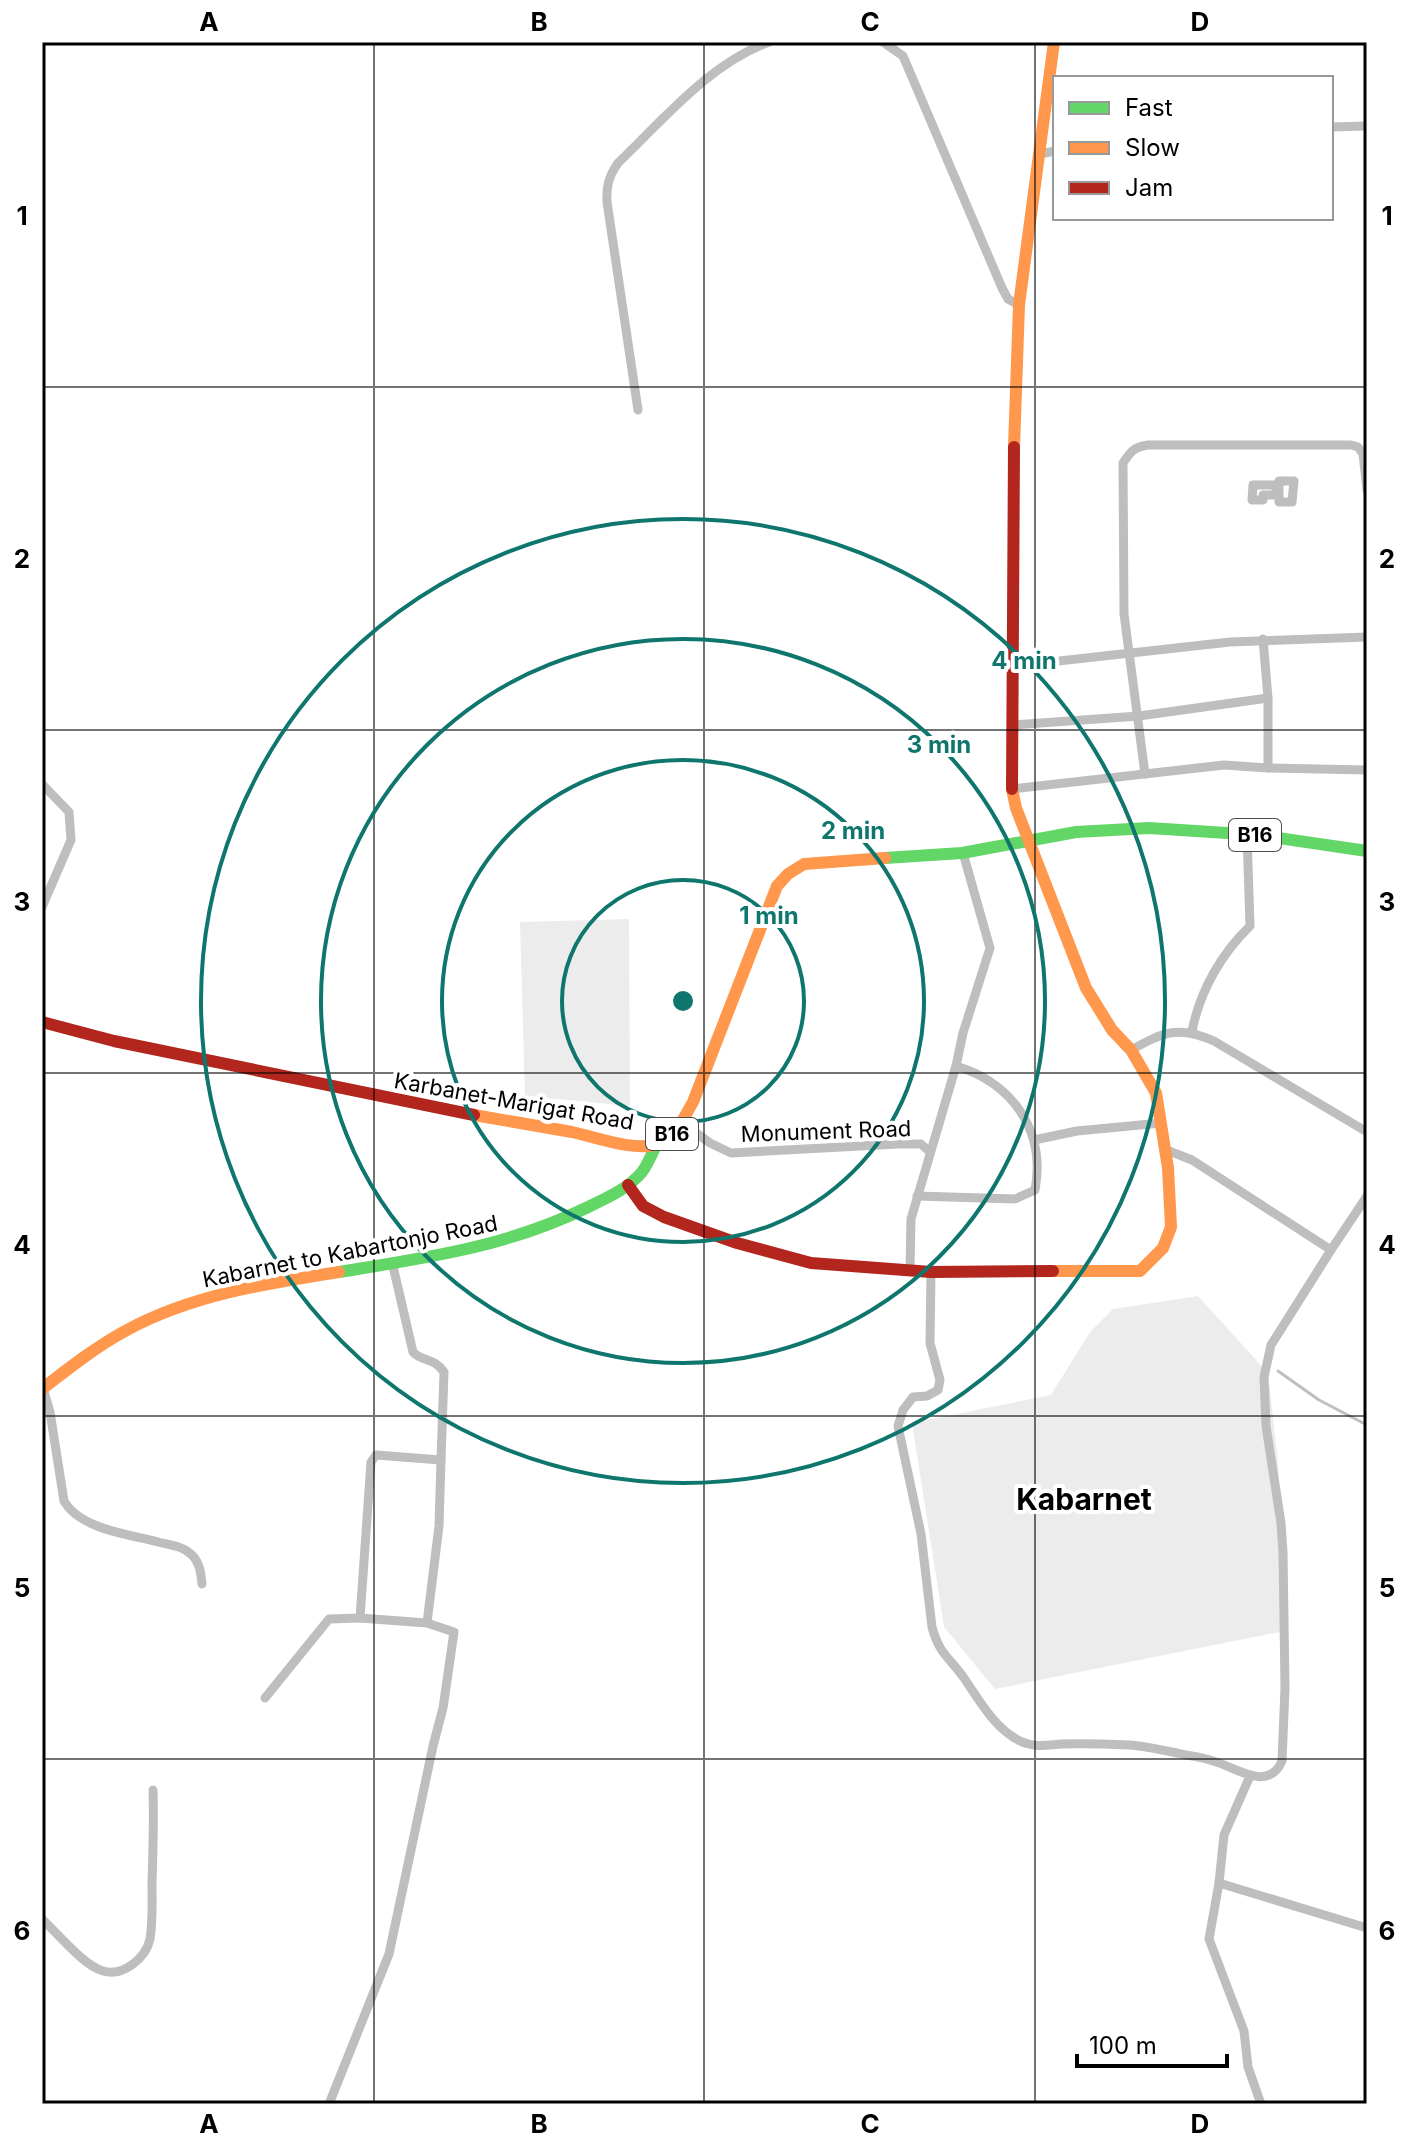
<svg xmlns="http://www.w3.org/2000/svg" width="1409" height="2146" viewBox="0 0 1409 2146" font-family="Inter,sans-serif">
<rect width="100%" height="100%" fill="#fff"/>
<g fill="#ececec">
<polygon points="629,919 630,1106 525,1096 520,922"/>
<polygon points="1198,1296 1268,1373 1278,1462 1285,1631 995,1689 944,1627 912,1423 1051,1395 1090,1332 1113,1309"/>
</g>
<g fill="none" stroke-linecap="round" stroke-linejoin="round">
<polyline stroke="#bfbfbf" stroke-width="3" points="1278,1371 1319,1400 1367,1425"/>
<g stroke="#bebebe" stroke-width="9">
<polyline points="883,42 903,56 1002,288 1008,299 1019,305"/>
<polyline points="1331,127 1367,126"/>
<polyline points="1040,154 1055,151"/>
<path d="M638,410L607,202C606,186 609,176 618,163C663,120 709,64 769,42"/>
<polygon points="1279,481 1294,481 1292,502 1279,502"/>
<polygon points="1253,485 1276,485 1276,495 1263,495 1263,500 1252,500"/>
<polyline points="1013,666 1230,642 1367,637"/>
<polyline points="1013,725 1139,716 1268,698"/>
<polyline points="1268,768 1367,770"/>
<path d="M1145,774L1124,614L1123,463C1131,451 1134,447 1148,445H1351L1358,447L1363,454L1367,490"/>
<polyline points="42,784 69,812 71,840 42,907"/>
<polyline points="1012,789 1224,765 1268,768 1268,698 1263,639"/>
<path d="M1192,1031C1200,991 1221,954 1250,926L1247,834"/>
<path d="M1131,1050C1164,1032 1178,1025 1214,1041L1367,1132"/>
<polyline points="682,1123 710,1143 731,1153 898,1144 921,1144 930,1152"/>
<polyline points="1034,1140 1077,1131 1161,1123"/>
<path d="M917,1196L1015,1199L1035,1190C1046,1130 1012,1083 956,1066"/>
<polyline points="1331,1250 1367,1196"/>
<path d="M392,1262L413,1352C422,1362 434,1357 444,1372L441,1460"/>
<polyline points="910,1269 911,1219 956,1066 963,1033 990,948 963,853"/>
<path d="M931,1272L930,1343L940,1380L938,1390L927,1396L913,1397L903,1410L898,1426L921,1534L932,1627C939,1654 950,1658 964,1678C979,1700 995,1729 1020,1741C1035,1748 1047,1745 1062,1744C1084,1743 1107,1744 1129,1745C1145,1746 1162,1750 1177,1753C1189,1756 1202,1757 1213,1761C1236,1767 1268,1793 1282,1761L1285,1688L1283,1552L1281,1523L1266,1426L1264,1377L1271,1345L1331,1250L1192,1160L1164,1149"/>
<path d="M43,1388L50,1412L64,1501C80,1529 128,1534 158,1542C170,1545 183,1546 192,1555C200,1563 201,1574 202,1584"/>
<polyline points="265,1698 329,1619 360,1618"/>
<polyline points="1219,1883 1224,1835 1250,1776"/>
<path d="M42,1919C57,1933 84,1966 103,1971C123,1977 146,1958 150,1939C153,1921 152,1901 152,1883C153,1852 154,1821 153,1790"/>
<polyline points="329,2104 389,1954 433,1746 443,1708 454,1632 427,1623 439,1526 441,1460 376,1455 371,1462 360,1618 427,1623"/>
<polyline points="1261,2104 1248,2067 1244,2031 1209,1939 1219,1883 1367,1928"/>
</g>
<g stroke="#63d668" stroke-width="12">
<polyline points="885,858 962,853 1076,832 1149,828 1258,835 1367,851"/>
<path d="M339,1272C425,1258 506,1247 586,1208C605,1199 628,1189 642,1172C648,1164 652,1154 656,1145"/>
</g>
<g stroke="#ff974d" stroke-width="12">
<polyline points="1014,447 1019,305 1054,42"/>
<polyline points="1012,789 1016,808 1086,988 1112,1030 1131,1050 1156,1093 1168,1168 1171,1227 1163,1248 1140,1271 1053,1271"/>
<path d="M474,1115C507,1121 539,1126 572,1132C595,1137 635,1152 658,1144C676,1138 684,1117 693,1102L777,886L788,874L804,864L885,858"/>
<path d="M42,1389C69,1368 97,1346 127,1330C191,1295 268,1283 339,1272"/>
</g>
<g stroke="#b3261e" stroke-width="12">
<polyline points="1012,789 1014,447"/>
<polyline points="42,1022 114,1041 474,1115"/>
<polyline points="628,1185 643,1206 664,1217 737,1243 811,1263 931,1272 1053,1271"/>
</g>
</g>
<path fill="none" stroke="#000" stroke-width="2" stroke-opacity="0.55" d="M374,42V2104M704,42V2104M1035,42V2104M42,387H1367M42,730H1367M42,1073H1367M42,1416H1367M42,1759H1367"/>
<g fill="none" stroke="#0f766e" stroke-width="4">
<circle cx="683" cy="1001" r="121"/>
<circle cx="683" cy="1001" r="241"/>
<circle cx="683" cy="1001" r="362"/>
<circle cx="683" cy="1001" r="482"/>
</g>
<g text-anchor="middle" stroke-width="8" stroke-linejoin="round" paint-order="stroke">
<g fill="#fff" stroke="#4c4c4c" stroke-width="2">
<rect x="1229" y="819" width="52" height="32" rx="6"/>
<rect x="646" y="1118" width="52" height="32" rx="6"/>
</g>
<g font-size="20" font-weight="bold" fill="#000">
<text x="1255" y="842">B16</text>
<text x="672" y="1141">B16</text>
</g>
<g font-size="22" fill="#000" stroke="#fff">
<text transform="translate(514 1101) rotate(10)" y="8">Karbanet-Marigat Road</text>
<text transform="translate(826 1131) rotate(-2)" y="8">Monument Road</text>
<text transform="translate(350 1251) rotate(-11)" y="8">Kabarnet to Kabartonjo Road</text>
</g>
<g font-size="30" font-weight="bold" fill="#000" stroke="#fff">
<text x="1084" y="1510">Kabarnet</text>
</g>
</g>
<circle cx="683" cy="1001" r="12" fill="#0f766e" stroke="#fff" stroke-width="4"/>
<g font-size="24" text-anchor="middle" font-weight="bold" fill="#0f766e" stroke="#fff" stroke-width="8" stroke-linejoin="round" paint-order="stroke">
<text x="1024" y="669">4 min</text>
<text x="939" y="753">3 min</text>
<text x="853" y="839">2 min</text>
<text x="769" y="924">1 min</text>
</g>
<rect width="1409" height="2146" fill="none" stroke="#ffffff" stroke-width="88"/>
<rect x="1053" y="76" width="280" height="144" fill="#ffffff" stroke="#999999" stroke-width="2"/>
<rect x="1069" y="102" width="40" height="12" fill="#63d668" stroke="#999999" stroke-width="2"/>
<text x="1125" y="116" font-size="24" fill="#000000">Fast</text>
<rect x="1069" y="142" width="40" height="12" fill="#ff974d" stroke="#999999" stroke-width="2"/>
<text x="1125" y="156" font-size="24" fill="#000000">Slow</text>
<rect x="1069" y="182" width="40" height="12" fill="#b3261e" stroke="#999999" stroke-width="2"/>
<text x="1125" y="196" font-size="24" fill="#000000">Jam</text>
<path d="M1077 2054v12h150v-12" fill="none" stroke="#000000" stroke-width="4"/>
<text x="1089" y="2054" font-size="24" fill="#000000" stroke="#ffffff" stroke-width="6" paint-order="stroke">100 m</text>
<rect x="44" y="44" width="1321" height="2058" fill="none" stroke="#000" stroke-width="3"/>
<g font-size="26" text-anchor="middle" font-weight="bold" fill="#000">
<text x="209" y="31">A</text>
<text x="539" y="31">B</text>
<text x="870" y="31">C</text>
<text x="1200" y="31">D</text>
<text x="22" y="225">1</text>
<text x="1387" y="225">1</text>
<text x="22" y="568">2</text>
<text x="1387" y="568">2</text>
<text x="22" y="911">3</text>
<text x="1387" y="911">3</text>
<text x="22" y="1254">4</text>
<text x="1387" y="1254">4</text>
<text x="22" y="1597">5</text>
<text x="1387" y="1597">5</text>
<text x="22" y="1940">6</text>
<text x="1387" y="1940">6</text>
<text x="209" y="2133">A</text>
<text x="539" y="2133">B</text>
<text x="870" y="2133">C</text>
<text x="1200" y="2133">D</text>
</g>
</svg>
